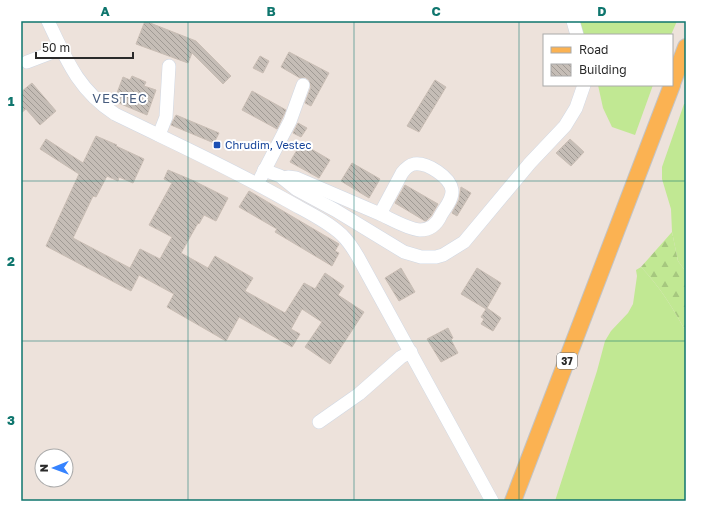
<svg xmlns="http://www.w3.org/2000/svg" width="707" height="522" viewBox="0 0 707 522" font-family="'Golos Text',sans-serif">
<defs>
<pattern id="forest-firs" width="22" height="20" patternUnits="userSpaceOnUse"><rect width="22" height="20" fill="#c1e893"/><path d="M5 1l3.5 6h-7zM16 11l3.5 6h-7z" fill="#a6c77f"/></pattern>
<pattern id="building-back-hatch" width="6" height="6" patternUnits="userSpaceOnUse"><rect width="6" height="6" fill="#c5bdb6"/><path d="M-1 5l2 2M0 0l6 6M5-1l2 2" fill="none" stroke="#a09a94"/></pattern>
</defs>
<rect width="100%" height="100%" fill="#ede2db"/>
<g fill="#c1e893">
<polygon points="578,21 677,21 671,35 581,35"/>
<polygon points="598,85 653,85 635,135 612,127 603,108"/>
<polygon points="684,104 686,104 686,272 678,261 672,232 671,209 662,179 662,167"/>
<path d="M641,267C660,287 673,308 686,332V501H555L597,371L605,341L611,331L628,313L633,304L637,276L636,270Z"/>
</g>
<path fill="url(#forest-firs)" d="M672,232L678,261L686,272V332C673,308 660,287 641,267Z"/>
<g fill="url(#building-back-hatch)" stroke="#c9bdb4">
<polygon points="145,21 196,41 231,76 223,84 192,53 188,63 136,44"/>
<polygon points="289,52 329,73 311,106 305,103 311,87 309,80 305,77 300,78 281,67"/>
<polygon points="260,56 269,61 263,73 253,68"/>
<polygon points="132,76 146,82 144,86 156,90 147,115 114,101 123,77 130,80"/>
<polygon points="435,80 446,87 419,132 407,126"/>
<polygon points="32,83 56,111 40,125 26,109 21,113 21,92"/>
<polygon points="252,91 286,110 277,129 242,110"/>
<polygon points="176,115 219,133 214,143 171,125"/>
<polygon points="298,123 307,128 301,137 293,133"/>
<polygon points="96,136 117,145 116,146 144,159 133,183 119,177 118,181 107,176 96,197 93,196 73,238 130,268 140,249 160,259 172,237 149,225 172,183 164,179 168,170 194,181 228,198 216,221 204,215 199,224 198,223 181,253 208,268 215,256 253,278 245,291 285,313 304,283 315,289 325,273 344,286 338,295 364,312 330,364 305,347 322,322 302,309 291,329 300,334 292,347 239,317 226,341 167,307 174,294 139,275 131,291 46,246 79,174 40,149 46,139 83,163"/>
<polygon points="570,139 584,152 571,166 556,153"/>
<polygon points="301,143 330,160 319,178 290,162"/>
<polygon points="352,163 380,179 369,198 341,181"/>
<polygon points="405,185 438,204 431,216 426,221 425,221 395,203"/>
<polygon points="461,187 471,193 457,216 452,213 459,200"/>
<polygon points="249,191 339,244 335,251 339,253 332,266 275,232 277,229 239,207"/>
<polygon points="401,268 415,292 399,301 385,278"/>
<polygon points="477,268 501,283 487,308 501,318 493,331 481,324 484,319 481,317 486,309 461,294"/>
<polygon points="448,328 453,338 451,340 458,353 441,362 427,339"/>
</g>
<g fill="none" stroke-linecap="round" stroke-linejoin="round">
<defs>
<g id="minor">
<path d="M48,21C66,59 78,90 115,114C172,142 230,168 286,200C305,211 326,220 342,235C349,242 354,250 358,257L492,501"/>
<polyline points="573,21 577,35"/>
<polyline points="27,62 61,49"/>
<polyline points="159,135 166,117 169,66"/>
<polyline points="264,170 280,176 296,189 335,210 404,252 421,257 436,257 443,255 464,242 530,163 565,126 576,108 584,85"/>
<polyline points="261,177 290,121 303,85"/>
<path d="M283,178L288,177L296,178L380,214L402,173C405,169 409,165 414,164C427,162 450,177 452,190C453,199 445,208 441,215C437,224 430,230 420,230C408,229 391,219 380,214"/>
<polyline points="319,422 359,394 401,357 411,352"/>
</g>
<g id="major">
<polyline points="672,84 686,47"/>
<polyline points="513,501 672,85"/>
</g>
</defs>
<use href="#minor" stroke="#d0d8e4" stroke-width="14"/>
<use href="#major" stroke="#c3c3c3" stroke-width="18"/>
<use href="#minor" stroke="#fff" stroke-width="13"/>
<use href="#major" stroke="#fbb252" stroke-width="16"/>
</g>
<path fill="none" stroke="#0f766e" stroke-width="1" stroke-opacity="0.55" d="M188,21V501M354,21V501M519,21V501M21,181H686M21,341H686"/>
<rect fill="#1a4fb4" stroke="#fff" stroke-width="1.5" x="213" y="141" width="8" height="8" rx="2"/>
<g text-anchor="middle" stroke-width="4" stroke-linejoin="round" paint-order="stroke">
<rect fill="#fff" stroke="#6a6a6a" stroke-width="1" x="557" y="353" width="20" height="16" rx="3"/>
<g font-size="10" font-weight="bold" fill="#2a2a2a">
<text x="567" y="365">37</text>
</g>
<g font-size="11" fill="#164399" stroke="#fff" text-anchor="start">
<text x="225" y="149">Chrudim, Vestec</text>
</g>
<g font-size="13" letter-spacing="1" fill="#475c7e" stroke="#fff">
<text x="120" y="103">VESTEC</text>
</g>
</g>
<rect width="707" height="522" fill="none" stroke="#ffffff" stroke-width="44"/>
<rect x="543" y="34" width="130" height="52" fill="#ffffff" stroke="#aaaaaa"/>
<rect x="551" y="47" width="20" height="6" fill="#fbb252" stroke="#aaaaaa"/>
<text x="579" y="54" font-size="12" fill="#2a2a2a">Road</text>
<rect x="551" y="64" width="20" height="12" fill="url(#building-back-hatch)" stroke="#aaaaaa"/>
<text x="579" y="74" font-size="12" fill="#2a2a2a">Building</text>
<g transform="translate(54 468) rotate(269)"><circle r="19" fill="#ffffff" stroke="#aaaaaa"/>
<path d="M0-3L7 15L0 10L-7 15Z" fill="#3683ff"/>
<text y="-6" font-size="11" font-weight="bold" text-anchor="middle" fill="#2a2a2a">N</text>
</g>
<path d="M36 52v6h97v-6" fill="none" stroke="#2a2a2a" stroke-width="2"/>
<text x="42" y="52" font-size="12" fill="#2a2a2a" stroke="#ffffff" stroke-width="3" paint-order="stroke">50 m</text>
<rect x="22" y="22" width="663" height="478" fill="none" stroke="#0f766e" stroke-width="1.5"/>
<g font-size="13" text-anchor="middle" font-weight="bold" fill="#0f766e">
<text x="105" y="16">A</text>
<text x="271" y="16">B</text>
<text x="436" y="16">C</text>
<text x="602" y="16">D</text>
<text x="11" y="106">1</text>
<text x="11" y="266">2</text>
<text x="11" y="425">3</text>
</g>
</svg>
